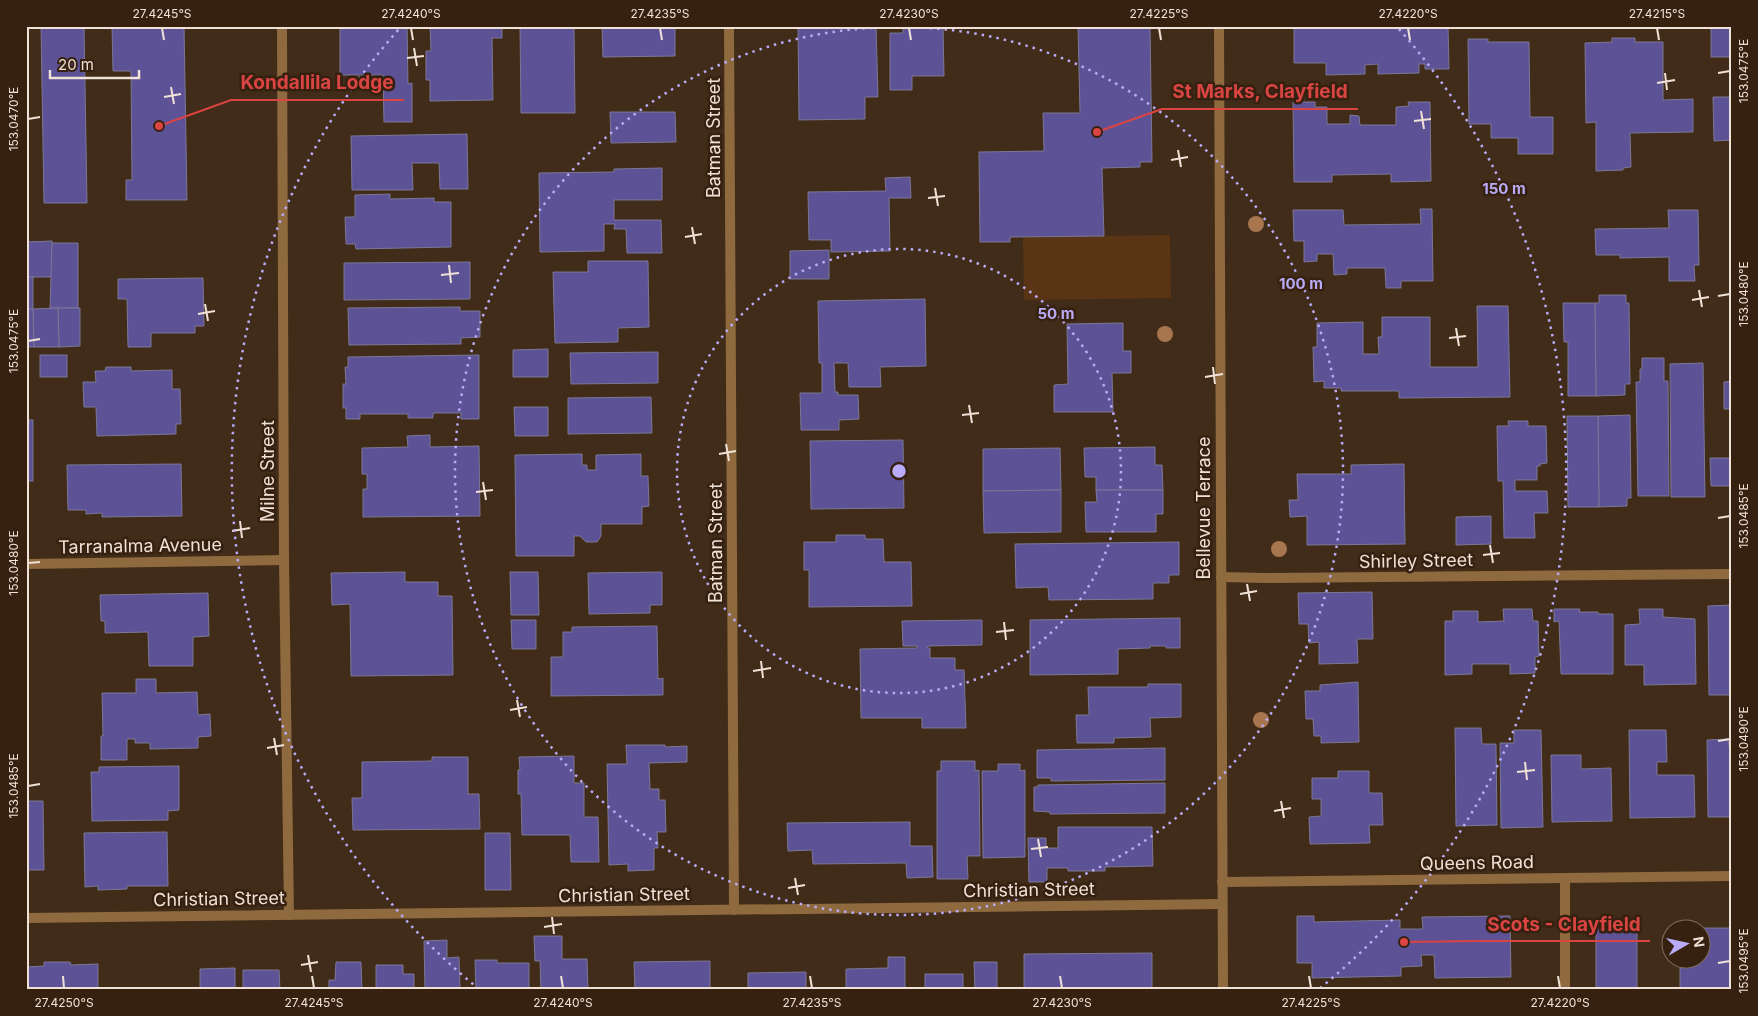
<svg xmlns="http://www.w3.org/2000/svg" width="1758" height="1016" viewBox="0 0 1758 1016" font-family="Inter,sans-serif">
<rect width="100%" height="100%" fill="#412b19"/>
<polygon fill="#5a3515" points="1170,235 1171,298 1024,300 1023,237"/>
<g fill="#5e5297" stroke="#7b7895">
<polygon points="41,26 84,26 87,203 44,203"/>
<polygon points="112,26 184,26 187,200 126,200 126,180 132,180 131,71 113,71"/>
<polygon points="340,26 407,26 408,84 412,83 412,122 384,122 383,75 340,75"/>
<polygon points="430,26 502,26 502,38 492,38 493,100 430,101 430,80 426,80 426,51 431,51"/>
<polygon points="520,26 574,26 575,113 521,113"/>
<polygon points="602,26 675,26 675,56 603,57"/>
<polygon points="798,26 876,26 878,97 865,97 865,119 799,120"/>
<polygon points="903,26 943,26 944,76 912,76 912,90 890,90 890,33 903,33"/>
<polygon points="1078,26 1150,26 1152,162 1140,162 1140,167 1102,168 1104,236 1010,237 1010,242 980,242 979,152 1044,151 1043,113 1080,113"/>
<polygon points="1294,26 1448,26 1449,69 1425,69 1425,64 1419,64 1419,73 1378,74 1378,64 1365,65 1365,74 1326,75 1326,63 1294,63"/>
<rect x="1711" y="26" width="21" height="31"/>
<polygon points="1612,38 1635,38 1635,42 1663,42 1663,100 1693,99 1693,132 1630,133 1631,167 1623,168 1623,170 1596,171 1596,122 1586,123 1585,43 1612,42"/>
<polygon points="1468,39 1488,39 1488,42 1529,42 1530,117 1553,117 1553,154 1518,154 1518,138 1491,138 1491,124 1469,124"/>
<polygon points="1713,97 1732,97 1732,140 1714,141"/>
<polygon points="1293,102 1315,102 1315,107 1327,107 1327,124 1350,124 1350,115 1359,116 1360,125 1396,125 1396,107 1409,106 1408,102 1430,102 1431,181 1391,182 1391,174 1332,175 1332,182 1294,182"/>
<polygon points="610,112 675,112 676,142 611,143"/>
<polygon points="467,134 468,189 440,189 439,163 412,163 413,190 352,190 351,136"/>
<polygon points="662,168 662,200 614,200 614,220 661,220 662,253 627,253 626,229 614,229 615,224 604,224 604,251 540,252 539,173 614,172 614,169"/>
<polygon points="910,177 911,198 889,198 890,251 831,252 831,240 809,240 808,192 886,191 885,178"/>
<polygon points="390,194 390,199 434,198 434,202 451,202 451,247 356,249 355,244 346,244 345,217 355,217 355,195"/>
<polygon points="1730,194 1732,194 1732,257 1731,257"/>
<polygon points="1420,209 1432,209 1433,281 1401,281 1401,288 1386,288 1385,268 1347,268 1347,274 1334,275 1333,254 1317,254 1317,261 1304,262 1304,241 1294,241 1293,210 1343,210 1344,225 1421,224"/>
<polygon points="1668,210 1698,210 1699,265 1694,265 1695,281 1669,281 1669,257 1620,258 1620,255 1596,255 1595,229 1669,228"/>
<polygon points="52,241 52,277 26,277 26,242"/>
<polygon points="52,243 78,243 78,308 50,308"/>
<polygon points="829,250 829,279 790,279 790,251"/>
<polygon points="588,261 648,261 649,327 618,328 618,342 555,343 553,272 588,272"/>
<polygon points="470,262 470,299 344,300 344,263"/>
<rect x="26" y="277" width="7" height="32"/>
<polygon points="203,278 204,326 195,326 195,333 151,333 151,347 128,347 127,299 118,299 118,279"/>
<polygon points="1599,295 1626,295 1626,303 1629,303 1630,384 1625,384 1625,395 1596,396 1595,303 1599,303"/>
<polygon points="925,299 926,366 880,367 881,387 849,387 848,363 834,363 835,392 838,392 838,395 858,395 859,419 839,420 839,430 801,430 800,393 822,393 822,363 819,363 818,301"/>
<polygon points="1563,303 1595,303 1596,396 1568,396 1568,342 1564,342"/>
<polygon points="1477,306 1508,306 1510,397 1399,398 1399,391 1341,391 1341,388 1324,388 1324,381 1314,382 1313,347 1317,347 1317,323 1363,322 1363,354 1379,354 1378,337 1382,337 1382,317 1430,317 1430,367 1478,367"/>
<polygon points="460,307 460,311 480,311 480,337 461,338 461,344 349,345 348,308"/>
<polygon points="58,308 80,308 80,346 59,347"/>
<polygon points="58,308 59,347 34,347 33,309"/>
<polygon points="26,309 33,309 34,347 26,347"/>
<polygon points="1123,323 1123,351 1131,351 1131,373 1112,373 1113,412 1054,412 1054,385 1068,384 1067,324"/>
<polygon points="548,349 548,377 513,377 513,350"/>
<polygon points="658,352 658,383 571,384 570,353"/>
<rect x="40" y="355" width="27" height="22"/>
<polygon points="479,355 479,419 461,419 461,413 433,413 433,418 408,418 408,414 360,414 360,419 346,419 346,408 343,408 343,384 346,384 345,367 348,367 348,357"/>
<polygon points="1642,358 1664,358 1664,381 1668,381 1669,496 1638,496 1636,382 1640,382 1640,369 1642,369"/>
<polygon points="1703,363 1705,497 1671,497 1670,364"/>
<polygon points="106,367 131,367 131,371 172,370 172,389 180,389 181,424 176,424 176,434 97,436 96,407 84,407 83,382 96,382 95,371 105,371"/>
<polygon points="1732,381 1732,409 1724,409 1724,382"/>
<polygon points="651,397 652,433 568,434 568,398"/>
<polygon points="514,407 548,407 548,436 515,436"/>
<polygon points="1630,415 1631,498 1627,498 1627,506 1599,507 1598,416"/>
<polygon points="1567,416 1598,416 1599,507 1568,507"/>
<rect x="26" y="420" width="7" height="61"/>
<polygon points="1508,421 1528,421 1528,426 1546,426 1547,463 1540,464 1540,466 1537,466 1537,480 1515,480 1515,491 1547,491 1548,513 1534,513 1535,538 1504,538 1503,481 1498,481 1497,426 1509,426"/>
<polygon points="430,435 430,447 479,446 480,516 363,517 363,489 367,489 367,474 362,474 362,448 408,447 407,436"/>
<polygon points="903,440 904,508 811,509 810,441"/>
<polygon points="1155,447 1155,465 1162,465 1163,490 1096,490 1096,477 1085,477 1084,448"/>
<polygon points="1060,448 1061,490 983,491 983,449"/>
<polygon points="582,454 582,465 587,465 587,470 596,470 596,455 641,454 641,476 648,476 649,506 642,507 642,524 601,524 601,536 597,542 586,542 580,536 574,536 574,556 516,556 515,455"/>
<polygon points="1710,458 1732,458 1732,486 1711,486"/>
<polygon points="181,464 182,516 102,517 102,513 86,514 86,510 68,510 67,465"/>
<polygon points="1404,464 1405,544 1307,545 1307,516 1290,517 1289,500 1298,500 1297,474 1351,474 1351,465"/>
<polygon points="1061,490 1061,532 984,533 983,491"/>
<polygon points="1096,490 1163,490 1163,514 1156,514 1156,532 1086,532 1085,502 1097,502"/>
<polygon points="1491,516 1491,544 1456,545 1456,517"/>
<polygon points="836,535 865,535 865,539 883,539 884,562 911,562 912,606 809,607 809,570 804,570 804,542 836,542"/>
<polygon points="1179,542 1179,575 1169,575 1169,583 1153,583 1153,599 1049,600 1048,587 1016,588 1015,544"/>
<polygon points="405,572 405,582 438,582 438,596 452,596 453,675 351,676 350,604 332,605 331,573"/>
<polygon points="510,572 538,572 539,615 511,615"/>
<polygon points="662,572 662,605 650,605 650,613 589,614 588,573"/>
<polygon points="1372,592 1373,639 1357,639 1358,663 1319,664 1319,642 1309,643 1308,624 1299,624 1298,593"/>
<polygon points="208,593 209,636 193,637 193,666 149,666 148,632 105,633 105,621 101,621 100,595"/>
<polygon points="1732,605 1732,695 1709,695 1708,606"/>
<polygon points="1503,609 1532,609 1533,621 1538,621 1539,656 1535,657 1535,673 1510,674 1510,664 1472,664 1472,674 1445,675 1445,621 1453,621 1453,611 1478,611 1478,622 1504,621"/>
<polygon points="1554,609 1580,609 1579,612 1598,612 1598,614 1613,614 1613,674 1561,674 1559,621 1554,622"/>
<polygon points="1639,609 1663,609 1663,617 1695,619 1696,684 1644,685 1644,665 1625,665 1625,625 1640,624"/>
<polygon points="1180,618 1180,648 1166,648 1166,646 1150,646 1150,648 1118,649 1118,674 1030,675 1030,620"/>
<polygon points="511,620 536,620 536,649 512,649"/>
<polygon points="982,620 982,645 928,646 927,648 930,648 930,658 955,658 955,670 964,670 966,728 922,728 922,718 861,718 860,649 917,648 917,646 903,646 902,621"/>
<polygon points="657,626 658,679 663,678 663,695 551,696 551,657 563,657 563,632 572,632 572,627"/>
<polygon points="136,679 156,679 156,693 197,692 198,715 210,714 211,736 198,737 198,748 150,749 150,743 135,743 135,739 127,739 127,760 101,760 101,736 103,736 102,693 136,693"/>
<polygon points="1358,682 1359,742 1321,743 1321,736 1314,736 1313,719 1306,719 1305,691 1320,691 1320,685"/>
<polygon points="1148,684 1181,684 1181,717 1150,718 1151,737 1114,738 1114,743 1077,743 1076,715 1089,715 1088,687 1148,687"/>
<polygon points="1455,728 1481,728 1482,744 1496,744 1497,825 1456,826"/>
<polygon points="1514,730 1541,730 1543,827 1501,828 1500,743 1514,743"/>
<polygon points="1629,730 1666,730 1667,762 1657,762 1657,775 1694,775 1695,817 1630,818"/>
<polygon points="1728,739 1729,747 1732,747 1732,817 1708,817 1707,740"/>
<polygon points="626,745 665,745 665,747 687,746 687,762 649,763 650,789 659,789 659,800 665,800 666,832 657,832 658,848 654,848 654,870 628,871 628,864 609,865 607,764 627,764"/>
<polygon points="1165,748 1165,780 1051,781 1051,778 1037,778 1037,750"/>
<polygon points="1551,755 1581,755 1581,769 1611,768 1612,821 1552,822"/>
<polygon points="574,756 574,783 584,783 584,817 598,817 599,862 571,862 570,835 522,835 521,794 518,794 518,770 520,770 519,757"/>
<polygon points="432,757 468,757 468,794 479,794 480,829 353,830 352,798 362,798 362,762 432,761"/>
<polygon points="941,761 975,761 975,771 979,770 980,856 967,856 968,879 937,879 937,771 941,771"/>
<polygon points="998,764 1020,764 1020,771 1025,770 1025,857 983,858 982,771 998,771"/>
<polygon points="179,766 179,810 168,811 168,820 92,821 91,772 99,772 99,767"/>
<polygon points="1338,771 1369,771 1369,793 1382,793 1383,825 1369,825 1370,843 1310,844 1309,817 1321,816 1321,799 1312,799 1312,778 1338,778"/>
<polygon points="1165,783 1165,813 1050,814 1050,812 1034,811 1034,787 1038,787 1038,785"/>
<polygon points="26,801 43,801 44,870 26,870"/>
<polygon points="910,822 910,846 932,846 933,877 907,878 906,863 813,864 812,850 788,851 787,823"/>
<polygon points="1058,827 1152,827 1153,866 1105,867 1105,871 1068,871 1068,868 1047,868 1047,882 1029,882 1028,838 1046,838 1046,848 1058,848"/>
<polygon points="167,832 168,886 127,886 127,889 98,890 98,886 85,887 84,833"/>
<polygon points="485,833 510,833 511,890 485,890"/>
<polygon points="1297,916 1314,916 1314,922 1400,920 1400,929 1423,929 1422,917 1510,916 1511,977 1435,978 1434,955 1421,955 1422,966 1401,967 1401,976 1312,978 1312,963 1297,963"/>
<rect x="1596" y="926" width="41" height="64"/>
<polygon points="1699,928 1732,928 1732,990 1680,990 1680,958 1700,958 1700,928"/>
<polygon points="534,936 562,936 562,959 587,959 588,990 541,990 540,961 535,961"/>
<polygon points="447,940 447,958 459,957 460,990 425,990 424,941"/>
<polygon points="1152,953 1152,990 1024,990 1024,954"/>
<polygon points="888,957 905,957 905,990 846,990 846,969 888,968"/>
<polygon points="475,960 497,960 497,963 529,963 529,990 476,990"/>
<polygon points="710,961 710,990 635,990 634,962"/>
<polygon points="44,962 70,962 71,965 98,964 98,990 28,990 27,967 44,966"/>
<polygon points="336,962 361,962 362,990 329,990 329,980 335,980"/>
<polygon points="974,962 997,962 997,990 975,990"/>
<polygon points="376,965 403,965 403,974 414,974 414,990 376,990"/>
<polygon points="235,968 235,990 200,990 200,969"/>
<polygon points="243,970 279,970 280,990 243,990"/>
<polygon points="806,972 806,990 748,990 748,973"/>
<rect x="925" y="974" width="38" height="16"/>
</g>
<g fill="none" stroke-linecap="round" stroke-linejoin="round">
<g stroke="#8e6a3e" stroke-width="10">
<polyline points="282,26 284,560 289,915"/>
<polyline points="729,26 734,910"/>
<polyline points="1219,26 1223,990"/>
<polyline points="26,564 284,560"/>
<polyline points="1221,577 1267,578 1732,574"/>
<polyline points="1565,878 1565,990"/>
<polyline points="1222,882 1732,876"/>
<polyline points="26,918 1222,904"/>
</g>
</g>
<g fill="#a7754e">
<circle cx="1256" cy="224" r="8"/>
<circle cx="1165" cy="334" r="8"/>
<circle cx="1279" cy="549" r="8"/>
<circle cx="1261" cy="720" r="8"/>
</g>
<path fill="none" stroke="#f0e1d7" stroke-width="2" d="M162,28L164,40M411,28L413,40M660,28L662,40M909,28L911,40M1159,28L1161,40M1408,28L1410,40M1657,28L1659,40M414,48L417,66M407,58L424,56M1665,73L1667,90M1718,73L1730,71M1657,83L1675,80M171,87L174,104M164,97L181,94M1421,111L1424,129M28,119L40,117M1414,121L1431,119M1178,150L1181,167M1171,160L1188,157M935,188L938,206M928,198L945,196M692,227L695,244M685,237L702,234M449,265L451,283M441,275L459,273M1699,290L1702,307M1718,296L1730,294M1692,300L1709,297M205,304L208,321M198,314L215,311M1456,328L1459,346M1449,338L1466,336M28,341L40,339M1213,367L1215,384M1205,377L1223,374M969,405L972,423M962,415L979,413M726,444L729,461M719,454L736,451M483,482L486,500M476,492L493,490M1718,518L1730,516M240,521L242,538M232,531L250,528M1490,545L1493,563M1483,555L1500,553M28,563L40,562M1247,584L1250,601M1240,594L1257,591M1004,622L1006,640M996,632L1014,630M761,661L763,678M753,671L771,668M517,700L520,717M510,710L527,707M274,738L277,755M1718,741L1730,739M267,748L284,745M1525,762L1527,780M1517,772L1535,770M28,786L40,784M1281,801L1284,818M1274,811L1291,808M1038,839L1041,857M1031,849L1048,847M795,878L798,895M788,888L805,885M552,917L554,934M544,927L562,924M308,955L311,972M1718,963L1730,961M301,965L318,962M63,976L64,988M312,976L314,988M561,976L563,988M810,976L812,988M1060,976L1062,988M1309,976L1311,988M1558,976L1560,988"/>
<g fill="none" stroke="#b9abf7" stroke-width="2.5" stroke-dasharray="2.5 5">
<circle cx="899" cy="471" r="222"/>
<circle cx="899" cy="471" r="444"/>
<path d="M479 989A667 667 0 0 1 399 29M1399 29A667 667 0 0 1 1319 989"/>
</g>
<g text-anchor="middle" stroke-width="5" stroke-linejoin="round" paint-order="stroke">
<g font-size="18" fill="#f0e1d7" stroke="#362110">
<text transform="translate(714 138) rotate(-90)" y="6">Batman Street</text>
<text transform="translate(268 471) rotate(-90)" y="6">Milne Street</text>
<text transform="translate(1204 508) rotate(-90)" y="6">Bellevue Terrace</text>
<text transform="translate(716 543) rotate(-90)" y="6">Batman Street</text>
<text transform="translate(140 546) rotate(-1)" y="6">Tarranalma Avenue</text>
<text transform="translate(1416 561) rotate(-1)" y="6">Shirley Street</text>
<text transform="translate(1477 863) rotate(-1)" y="6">Queens Road</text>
<text transform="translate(1029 890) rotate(-1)" y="6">Christian Street</text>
<text transform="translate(624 895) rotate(-1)" y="6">Christian Street</text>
<text transform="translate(219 899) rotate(-1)" y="6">Christian Street</text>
</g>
</g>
<circle cx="899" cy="471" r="8" fill="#b9abf7" stroke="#362110" stroke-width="2.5"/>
<g font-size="15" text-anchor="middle" font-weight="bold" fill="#b9abf7" stroke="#362110" stroke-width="5" stroke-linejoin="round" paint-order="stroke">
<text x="1504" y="194">150 m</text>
<text x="1301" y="289">100 m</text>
<text x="1056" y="319">50 m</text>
</g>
<path fill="none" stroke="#da4442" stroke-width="2" d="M159 126L231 100H404M1097 132L1162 109H1358M1404 942L1477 941H1650"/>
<g fill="#da4442" stroke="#362110" stroke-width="2">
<circle cx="159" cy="126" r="5"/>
<circle cx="1097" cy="132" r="5"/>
<circle cx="1404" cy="942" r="5"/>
</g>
<g font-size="19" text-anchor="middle" font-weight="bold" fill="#da4442" stroke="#362110" stroke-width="5" stroke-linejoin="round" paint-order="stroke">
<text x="317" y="89">Kondallila Lodge</text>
<text x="1260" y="98">St Marks, Clayfield</text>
<text x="1564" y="931">Scots - Clayfield</text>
</g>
<rect width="1758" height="1016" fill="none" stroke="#362110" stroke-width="55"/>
<g transform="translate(1686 944) rotate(81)"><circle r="24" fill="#362110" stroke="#806e60"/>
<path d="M0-4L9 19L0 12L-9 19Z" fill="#b9abf7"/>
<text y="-8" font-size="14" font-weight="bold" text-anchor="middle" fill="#f0e1d7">N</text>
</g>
<path d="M50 70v8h89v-8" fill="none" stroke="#f0e1d7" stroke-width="2.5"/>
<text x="58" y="70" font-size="15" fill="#f0e1d7" stroke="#362110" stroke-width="4" paint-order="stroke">20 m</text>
<rect x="28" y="28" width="1702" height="960" fill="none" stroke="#f0e1d7" stroke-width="2"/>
<g font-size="12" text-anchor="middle" fill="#f0e1d7">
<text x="162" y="18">27.4245°S</text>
<text x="411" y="18">27.4240°S</text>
<text x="660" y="18">27.4235°S</text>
<text x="909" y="18">27.4230°S</text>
<text x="1159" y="18">27.4225°S</text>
<text x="1408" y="18">27.4220°S</text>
<text x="1657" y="18">27.4215°S</text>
<text transform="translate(1744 71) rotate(-90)" y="4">153.0475°E</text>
<text transform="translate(14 119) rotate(-90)" y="4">153.0470°E</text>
<text transform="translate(1744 294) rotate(-90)" y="4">153.0480°E</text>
<text transform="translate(14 341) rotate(-90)" y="4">153.0475°E</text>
<text transform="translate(1744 516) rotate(-90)" y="4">153.0485°E</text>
<text transform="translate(14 563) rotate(-90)" y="4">153.0480°E</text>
<text transform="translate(1744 739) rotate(-90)" y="4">153.0490°E</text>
<text transform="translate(14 786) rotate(-90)" y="4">153.0485°E</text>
<text transform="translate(1744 961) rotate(-90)" y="4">153.0495°E</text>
<text x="64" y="1007">27.4250°S</text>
<text x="314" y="1007">27.4245°S</text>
<text x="563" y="1007">27.4240°S</text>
<text x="812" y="1007">27.4235°S</text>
<text x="1062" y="1007">27.4230°S</text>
<text x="1311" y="1007">27.4225°S</text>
<text x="1560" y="1007">27.4220°S</text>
</g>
</svg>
